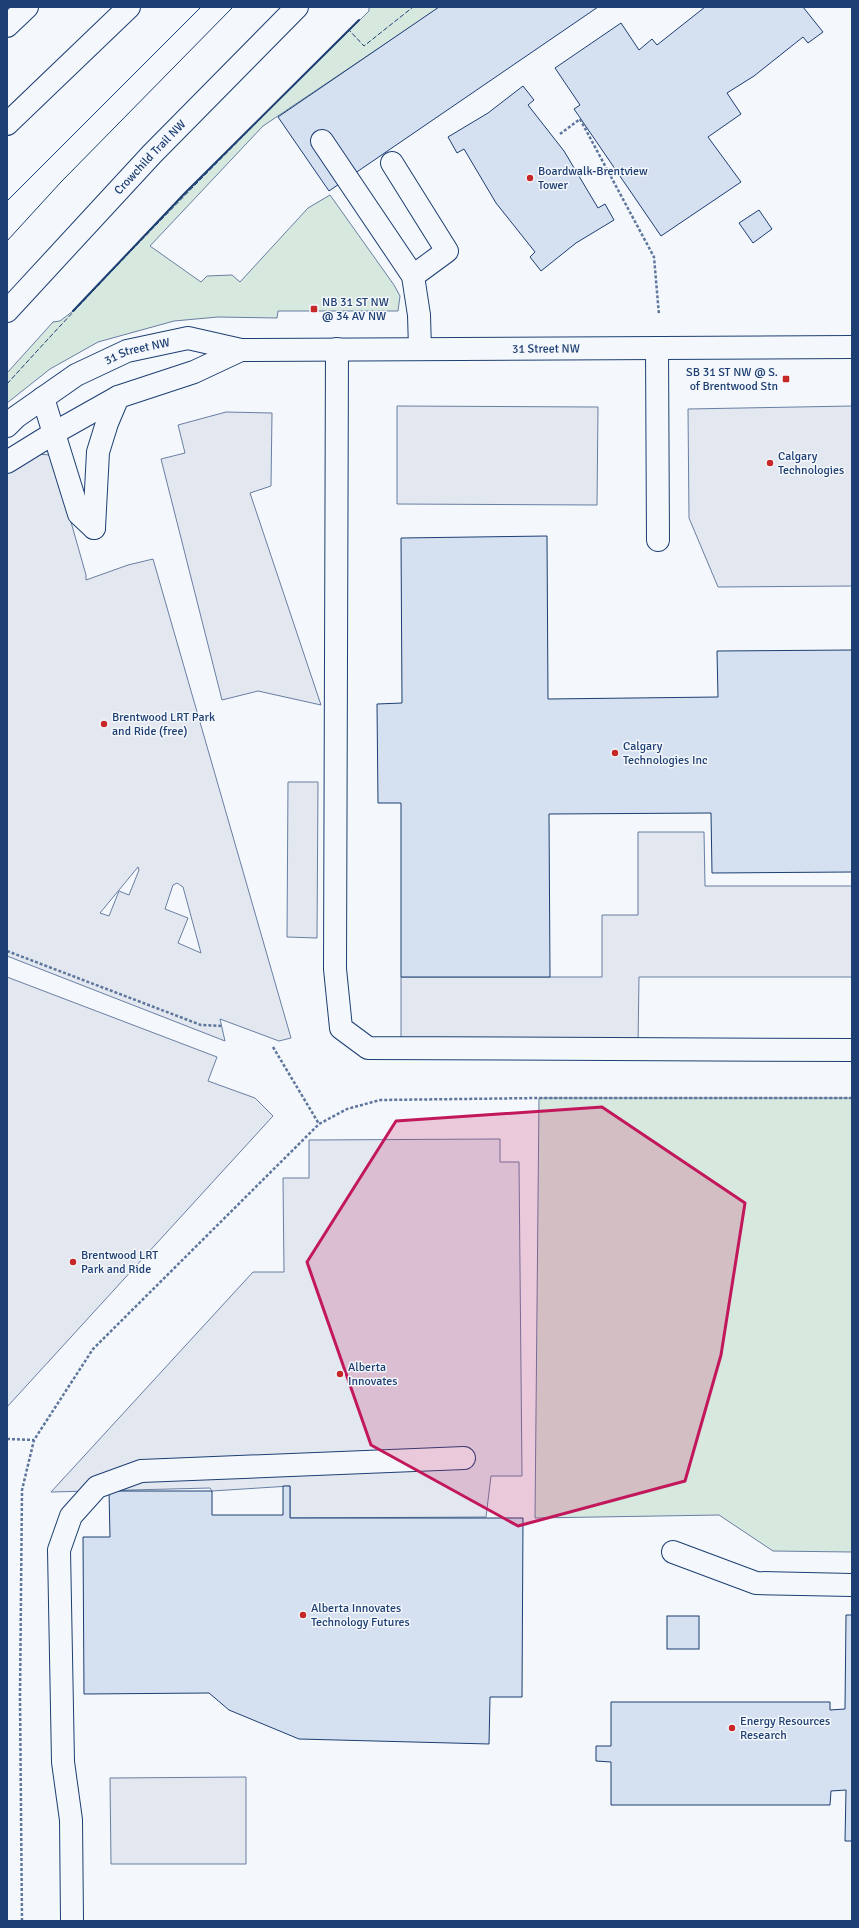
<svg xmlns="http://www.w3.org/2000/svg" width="859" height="1928" viewBox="0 0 859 1928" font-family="Signika,sans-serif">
<rect width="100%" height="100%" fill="#f4f7fb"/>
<g fill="#d7e8df" stroke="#687fa3">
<polygon points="369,7 440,7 263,126 150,246 201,282 207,276 232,275 240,282 308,208 330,195 394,285 400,296 398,311 278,311 277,318 218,317 174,321 98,342 50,369 7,403 7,373 53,322 60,321 73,311 185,193 369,11"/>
<polygon points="539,1098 852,1098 852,1552 773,1551 719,1515 535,1518"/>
</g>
<g fill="#e3e8f0" stroke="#687fa3" fill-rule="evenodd">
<polygon points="397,406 598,407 597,505 397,504"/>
<polygon points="852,406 852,586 718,587 689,518 688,409"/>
<polygon points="226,412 272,413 271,486 250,493 321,705 258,691 222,700 161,459 185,453 178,425"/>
<path d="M37,454L51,455L54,462L86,575V580L128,565L153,559L291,1038L279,1041L220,1019L225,1041L7,956V474ZM138,867L139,870L129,895L119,891L109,916L100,913ZM177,883L183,887L201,953L178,943L188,918L165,909L173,885Z"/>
<polygon points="288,782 318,782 317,938 287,937"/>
<polygon points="638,832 704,832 705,886 852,886 852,977 639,977 638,1045 401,1045 401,977 602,977 602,915 638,915"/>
<polygon points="7,977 217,1057 208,1081 255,1098 273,1116 7,1407"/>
<polygon points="500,1139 500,1162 519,1162 522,1476 491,1476 486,1517 290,1518 290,1486 212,1491 210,1488 51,1492 253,1272 284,1272 283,1178 309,1178 309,1140"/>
<polygon points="246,1777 246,1864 111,1864 110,1778"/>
</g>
<g fill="#d5e0f0" stroke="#1d3f73">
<polygon points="439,7 598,7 329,191 278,117"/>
<polygon points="705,7 803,7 823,32 808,43 803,37 754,76 727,93 741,114 708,137 741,182 661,236 574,109 580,105 555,68 621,23 639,50 652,39 657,45"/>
<polygon points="523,86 534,100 528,105 564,151 598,208 605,204 614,220 576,243 541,271 530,257 535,252 496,203 464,149 457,153 448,137 488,113"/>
<polygon points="759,210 772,229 753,243 739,223"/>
<polygon points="547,536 548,699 718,697 717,651 852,650 852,872 712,873 711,813 549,814 550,977 401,977 401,803 378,803 377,704 402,703 401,538"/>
<polygon points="283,1486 290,1486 290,1518 523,1518 522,1697 490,1697 489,1744 299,1739 229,1710 209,1693 84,1694 83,1537 110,1537 109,1491 212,1491 212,1515 283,1515"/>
<polygon points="846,1615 852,1615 852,1841 845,1841 846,1790 831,1791 830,1805 611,1805 611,1762 596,1761 596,1746 611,1746 611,1702 830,1702 830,1710 845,1709"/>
<rect x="667" y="1616" width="32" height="33"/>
</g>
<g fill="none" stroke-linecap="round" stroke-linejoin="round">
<defs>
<g id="minor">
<polyline points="322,141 413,276 419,315 420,349"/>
<polyline points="392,163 447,251 413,276"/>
<polyline points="657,348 658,540"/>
<polyline points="337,349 335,969 341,1028 368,1048 852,1050"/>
<polyline points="43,398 79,514 94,528"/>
<path id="s1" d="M7,426L16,417L76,375L127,351L188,338L241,350L852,347"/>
<polyline points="7,462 54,433 118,397 194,372 241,350"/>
<polyline points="94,528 98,452 107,423 118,397"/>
<polyline points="673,1552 756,1583 852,1585"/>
<polyline points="72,1921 71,1820 63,1762 59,1550 71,1516 97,1487 141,1471 464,1458"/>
</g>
<g id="highway">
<polyline points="7,26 27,7"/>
<polyline points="7,124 129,7"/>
<path id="s2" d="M7,311L152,154L297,7"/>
</g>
</defs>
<use href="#minor" stroke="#1d3f73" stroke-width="24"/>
<use href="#highway" stroke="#1d3f73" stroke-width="24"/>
<g stroke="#5e769c" stroke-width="2.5" stroke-dasharray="3 2" stroke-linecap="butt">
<polyline points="560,134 580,119 654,257 659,315"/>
<polyline points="7,951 201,1025 221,1026"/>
<polyline points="273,1047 319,1124"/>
<polyline points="7,1439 34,1440"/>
<polyline points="22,1921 20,1697 22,1490 34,1440 93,1349 319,1124 347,1109 380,1100 539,1098 852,1098"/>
</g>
<use href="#minor" stroke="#f4f7fb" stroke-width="22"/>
<use href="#highway" stroke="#f4f7fb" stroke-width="22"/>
<g stroke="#1d3f73" stroke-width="1">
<polyline points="7,201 201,7"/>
<polyline points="7,241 61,182 233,7"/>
</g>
<path stroke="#1d3f73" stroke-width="1" stroke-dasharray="5 2" stroke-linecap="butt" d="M7,384C117,262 233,146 349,30L364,46L413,7"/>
<polyline stroke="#1d3f73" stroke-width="2" points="73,311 185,193 359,20"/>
</g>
<path fill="#c2185b" fill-opacity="0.2" stroke="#c2185b" stroke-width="3" stroke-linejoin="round" d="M602,1107L745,1203L721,1355L685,1481L518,1526L371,1445L307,1262L396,1121Z"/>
<g fill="#c62828" stroke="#f4f7fb" stroke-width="1.5">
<circle cx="530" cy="178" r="4"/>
<rect x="310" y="305" width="8" height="8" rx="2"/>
<rect x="782" y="375" width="8" height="8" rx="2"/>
<circle cx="770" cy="463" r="4"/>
<circle cx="104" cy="724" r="4"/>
<circle cx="615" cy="753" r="4"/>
<circle cx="73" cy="1262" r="4"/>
<circle cx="340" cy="1374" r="4"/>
<circle cx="303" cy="1615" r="4"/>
<circle cx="732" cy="1728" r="4"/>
</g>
<g text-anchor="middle" stroke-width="3" stroke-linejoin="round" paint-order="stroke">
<g font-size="12" fill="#1d3f73" stroke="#f4f7fb">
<text dy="4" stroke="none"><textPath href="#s2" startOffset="210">Crowchild Trail NW</textPath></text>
<text dy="4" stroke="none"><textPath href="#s1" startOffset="564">31 Street NW</textPath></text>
<text dy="4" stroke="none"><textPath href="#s1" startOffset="152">31 Street NW</textPath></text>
</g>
<g font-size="12" fill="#1d3f73" stroke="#f4f7fb" text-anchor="start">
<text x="538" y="175">Boardwalk-Brentview<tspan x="538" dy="14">Tower</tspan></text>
<text x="322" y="306">NB 31 ST NW<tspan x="322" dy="14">@ 34 AV NW</tspan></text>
<text x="778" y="376" text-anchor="end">SB 31 ST NW @ S.<tspan x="778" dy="14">of Brentwood Stn</tspan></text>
<text x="778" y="460">Calgary<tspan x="778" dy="14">Technologies</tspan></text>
<text x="112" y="721">Brentwood LRT Park<tspan x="112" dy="14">and Ride (free)</tspan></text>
<text x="623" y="750">Calgary<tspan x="623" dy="14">Technologies Inc</tspan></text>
<text x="81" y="1259">Brentwood LRT<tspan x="81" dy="14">Park and Ride</tspan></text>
<text x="348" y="1371">Alberta<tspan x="348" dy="14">Innovates</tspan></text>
<text x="311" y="1612">Alberta Innovates<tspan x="311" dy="14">Technology Futures</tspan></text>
<text x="740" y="1725">Energy Resources<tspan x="740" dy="14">Research</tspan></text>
</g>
</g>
<rect width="859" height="1928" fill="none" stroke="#1d3f73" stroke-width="16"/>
</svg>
